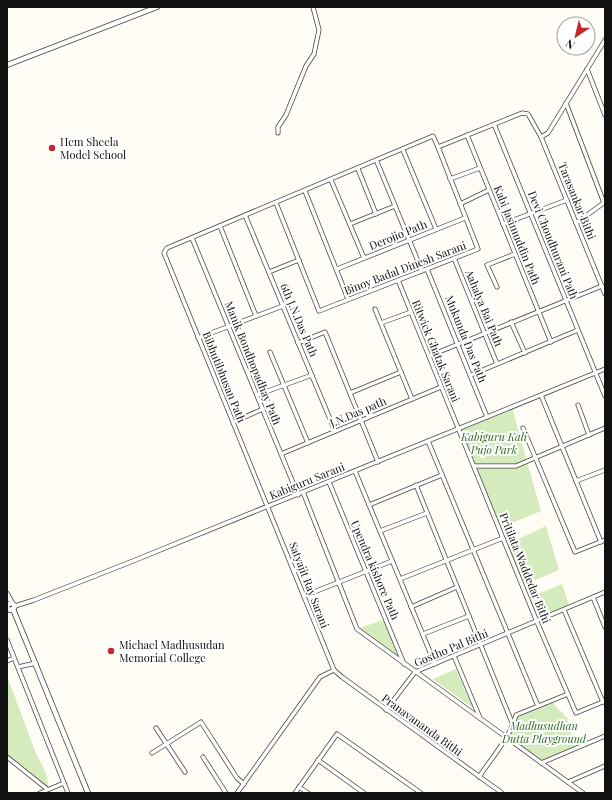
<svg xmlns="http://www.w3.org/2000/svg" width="612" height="800" viewBox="0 0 612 800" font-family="'Playfair Display',serif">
<rect width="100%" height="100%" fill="#fffdf5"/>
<g fill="#d5ebbd">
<polygon points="512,408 541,511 500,528 458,428"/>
<polygon points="546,526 559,570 523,585 506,545"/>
<polygon points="562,584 570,608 538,621 528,598"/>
<polygon points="386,619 402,661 357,629"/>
<polygon points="456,669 473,708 433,679"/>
<polygon points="7,676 35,751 46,773 49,788 7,755"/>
<polygon points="552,702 567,718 575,748 542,762 507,736 518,714"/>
</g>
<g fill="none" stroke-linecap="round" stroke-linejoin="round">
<defs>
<g id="minor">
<polyline points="587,69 605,115"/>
<polyline points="566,103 604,203"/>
<polyline points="494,124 605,396"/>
<polyline points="278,133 278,127 286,115 306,66 314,54 319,30 313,7"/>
<polyline points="467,135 551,342"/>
<polyline points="541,137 548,133 605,40"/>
<polyline points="438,147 433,136 167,248 164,253 334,670 342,677 502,793"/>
<polyline points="403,150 436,229"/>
<polyline points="377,162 422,271"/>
<polyline points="358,169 376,214"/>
<polyline points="450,179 480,168"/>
<polyline points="331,180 364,258"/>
<polyline points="305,191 348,299"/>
<polyline points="276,203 319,311 478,249 438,147 522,113 528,114 541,137 605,294"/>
<polyline points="460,204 489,190"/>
<polyline points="245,215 335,431"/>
<polyline points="576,223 605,202"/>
<polyline points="350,224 395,206"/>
<polyline points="503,224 567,200"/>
<polyline points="220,226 256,316"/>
<polyline points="192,238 298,495"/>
<polyline points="454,258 497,364"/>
<polyline points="337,269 465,218"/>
<polyline points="427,269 487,417"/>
<polyline points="269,272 299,260"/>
<polyline points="398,280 537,622 576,713 605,701"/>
<polyline points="497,287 487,265 515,254"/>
<polyline points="375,309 412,399"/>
<polyline points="511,322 525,353"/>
<polyline points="381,323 411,312"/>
<polyline points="198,338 283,306"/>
<polyline points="298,343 325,332 378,462"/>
<polyline points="270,352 308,443"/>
<polyline points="429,356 602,286"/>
<polyline points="471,375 578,330"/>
<polyline points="350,393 401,372"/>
<polyline points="257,395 312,375"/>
<polyline points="541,395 601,542"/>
<polyline points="578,405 589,435"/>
<polyline points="233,422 263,409"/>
<polyline points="523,428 575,552 605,540"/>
<polyline points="428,441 538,706"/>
<polyline points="281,454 441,387"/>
<polyline points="474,466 516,466 605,428"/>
<polyline points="355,471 435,664"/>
<polyline points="576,481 605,470"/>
<polyline points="329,482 404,664"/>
<polyline points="416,485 513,725"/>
<polyline points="303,492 357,629 583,793"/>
<polyline points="369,505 442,475"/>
<polyline points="380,531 427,513"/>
<polyline points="400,579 503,538"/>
<polyline points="304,596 392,561"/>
<polyline points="593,597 605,627"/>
<polyline points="15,606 34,600 133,561 605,369"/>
<polyline points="411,607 457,587"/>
<polyline points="564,610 603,702"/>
<polyline points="423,634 469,616"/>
<polyline points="7,640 68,793"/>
<polyline points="454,656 480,718"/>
<polyline points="7,661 14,658"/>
<polyline points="18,667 36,663"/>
<polyline points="386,710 415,672 605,592"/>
<polyline points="156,728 185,772"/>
<polyline points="152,753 201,722 237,778 244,784"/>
<polyline points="7,757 47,789"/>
<polyline points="203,757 226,793"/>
<polyline points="318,760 364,793"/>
<polyline points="541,763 605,736"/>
<path d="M479,777C492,757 510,738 516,715L568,694"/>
<polyline points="568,782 605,766"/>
<polyline points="299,787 308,793"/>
<polyline points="40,793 64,783"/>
<polyline points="237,793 320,677 334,670"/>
<polyline points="295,793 337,734 421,793"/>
</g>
<g id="tertiary">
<polyline points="7,65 157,7"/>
<polyline points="7,594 12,603"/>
<polyline points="7,605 12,603 15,606 13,609 10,610 7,608"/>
<polyline points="13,609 88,793"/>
</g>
</defs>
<use href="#minor" stroke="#444" stroke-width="5"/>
<use href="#tertiary" stroke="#444" stroke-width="6"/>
<use href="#minor" stroke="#fff" stroke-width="3.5"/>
<use href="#tertiary" stroke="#fff" stroke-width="4.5"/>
</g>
<g fill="#c4262e" stroke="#fff" stroke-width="1.5">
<circle cx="52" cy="148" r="4"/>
<circle cx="111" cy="651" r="4"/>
</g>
<g text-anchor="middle" stroke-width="4" stroke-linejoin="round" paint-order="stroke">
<g font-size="11" fill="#111" stroke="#fff" text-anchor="start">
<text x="60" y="146">Hem Sheela<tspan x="60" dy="13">Model School</tspan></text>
<text x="119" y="649">Michael Madhusudan<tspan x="119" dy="13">Memorial College</tspan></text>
</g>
<g font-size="11" fill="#111" stroke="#fff">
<text transform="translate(577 201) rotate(68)" y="4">Tarasankar Bithi</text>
<text transform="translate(398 235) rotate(-22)" y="4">Derojio Path</text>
<text transform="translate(517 235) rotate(68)" y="4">Kabi Jasimuddin Path</text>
<text transform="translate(553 245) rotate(68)" y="4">Devi Choudhurani Path</text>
<text transform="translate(405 268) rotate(-21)" y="4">Binoy Badal Dinesh Sarani</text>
<text transform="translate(484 308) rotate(68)" y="4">Aahalya Bai Path</text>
<text transform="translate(299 320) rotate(67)" y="4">6th J.N.Das Path</text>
<text transform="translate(466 339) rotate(68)" y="4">Mukunda Das Path</text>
<text transform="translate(436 351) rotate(68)" y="4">Ritwick Ghatak Sarani</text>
<text transform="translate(253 363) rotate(68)" y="4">Manik Bondhopadhay Path</text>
<text transform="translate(224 377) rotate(68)" y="4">Bibhutibhusan Path</text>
<text transform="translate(358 412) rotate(-23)" y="4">J.N.Das path</text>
<text transform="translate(307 481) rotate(-22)" y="4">Kabiguru Sarani</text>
<text transform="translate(525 568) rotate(68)" y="4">Pritilata Waddedar Bithi</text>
<text transform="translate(375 570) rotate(67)" y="4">Upendra kishore Path</text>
<text transform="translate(309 585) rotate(69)" y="4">Satyajit Ray Sarani</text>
<text transform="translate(451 648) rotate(-23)" y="4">Gostho Pal Bithi</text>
<text transform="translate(422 725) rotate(36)" y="4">Pranavananda Bithi</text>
</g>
<g font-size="11" font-style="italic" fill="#2f6b1f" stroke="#fff">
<text x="494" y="441">Kabiguru Kali<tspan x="494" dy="13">Pujo Park</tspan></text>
<text x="544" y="730">Madhusudhan<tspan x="544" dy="13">Dutta Playground</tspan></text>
</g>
</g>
<rect width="612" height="800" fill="none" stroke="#111111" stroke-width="16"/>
<g transform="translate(576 36) rotate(215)"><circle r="19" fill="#ffffff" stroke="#a0a0a0"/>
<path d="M0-3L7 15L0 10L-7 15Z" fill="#c4262e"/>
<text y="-6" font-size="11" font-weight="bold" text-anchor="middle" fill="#111111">N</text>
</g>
</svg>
